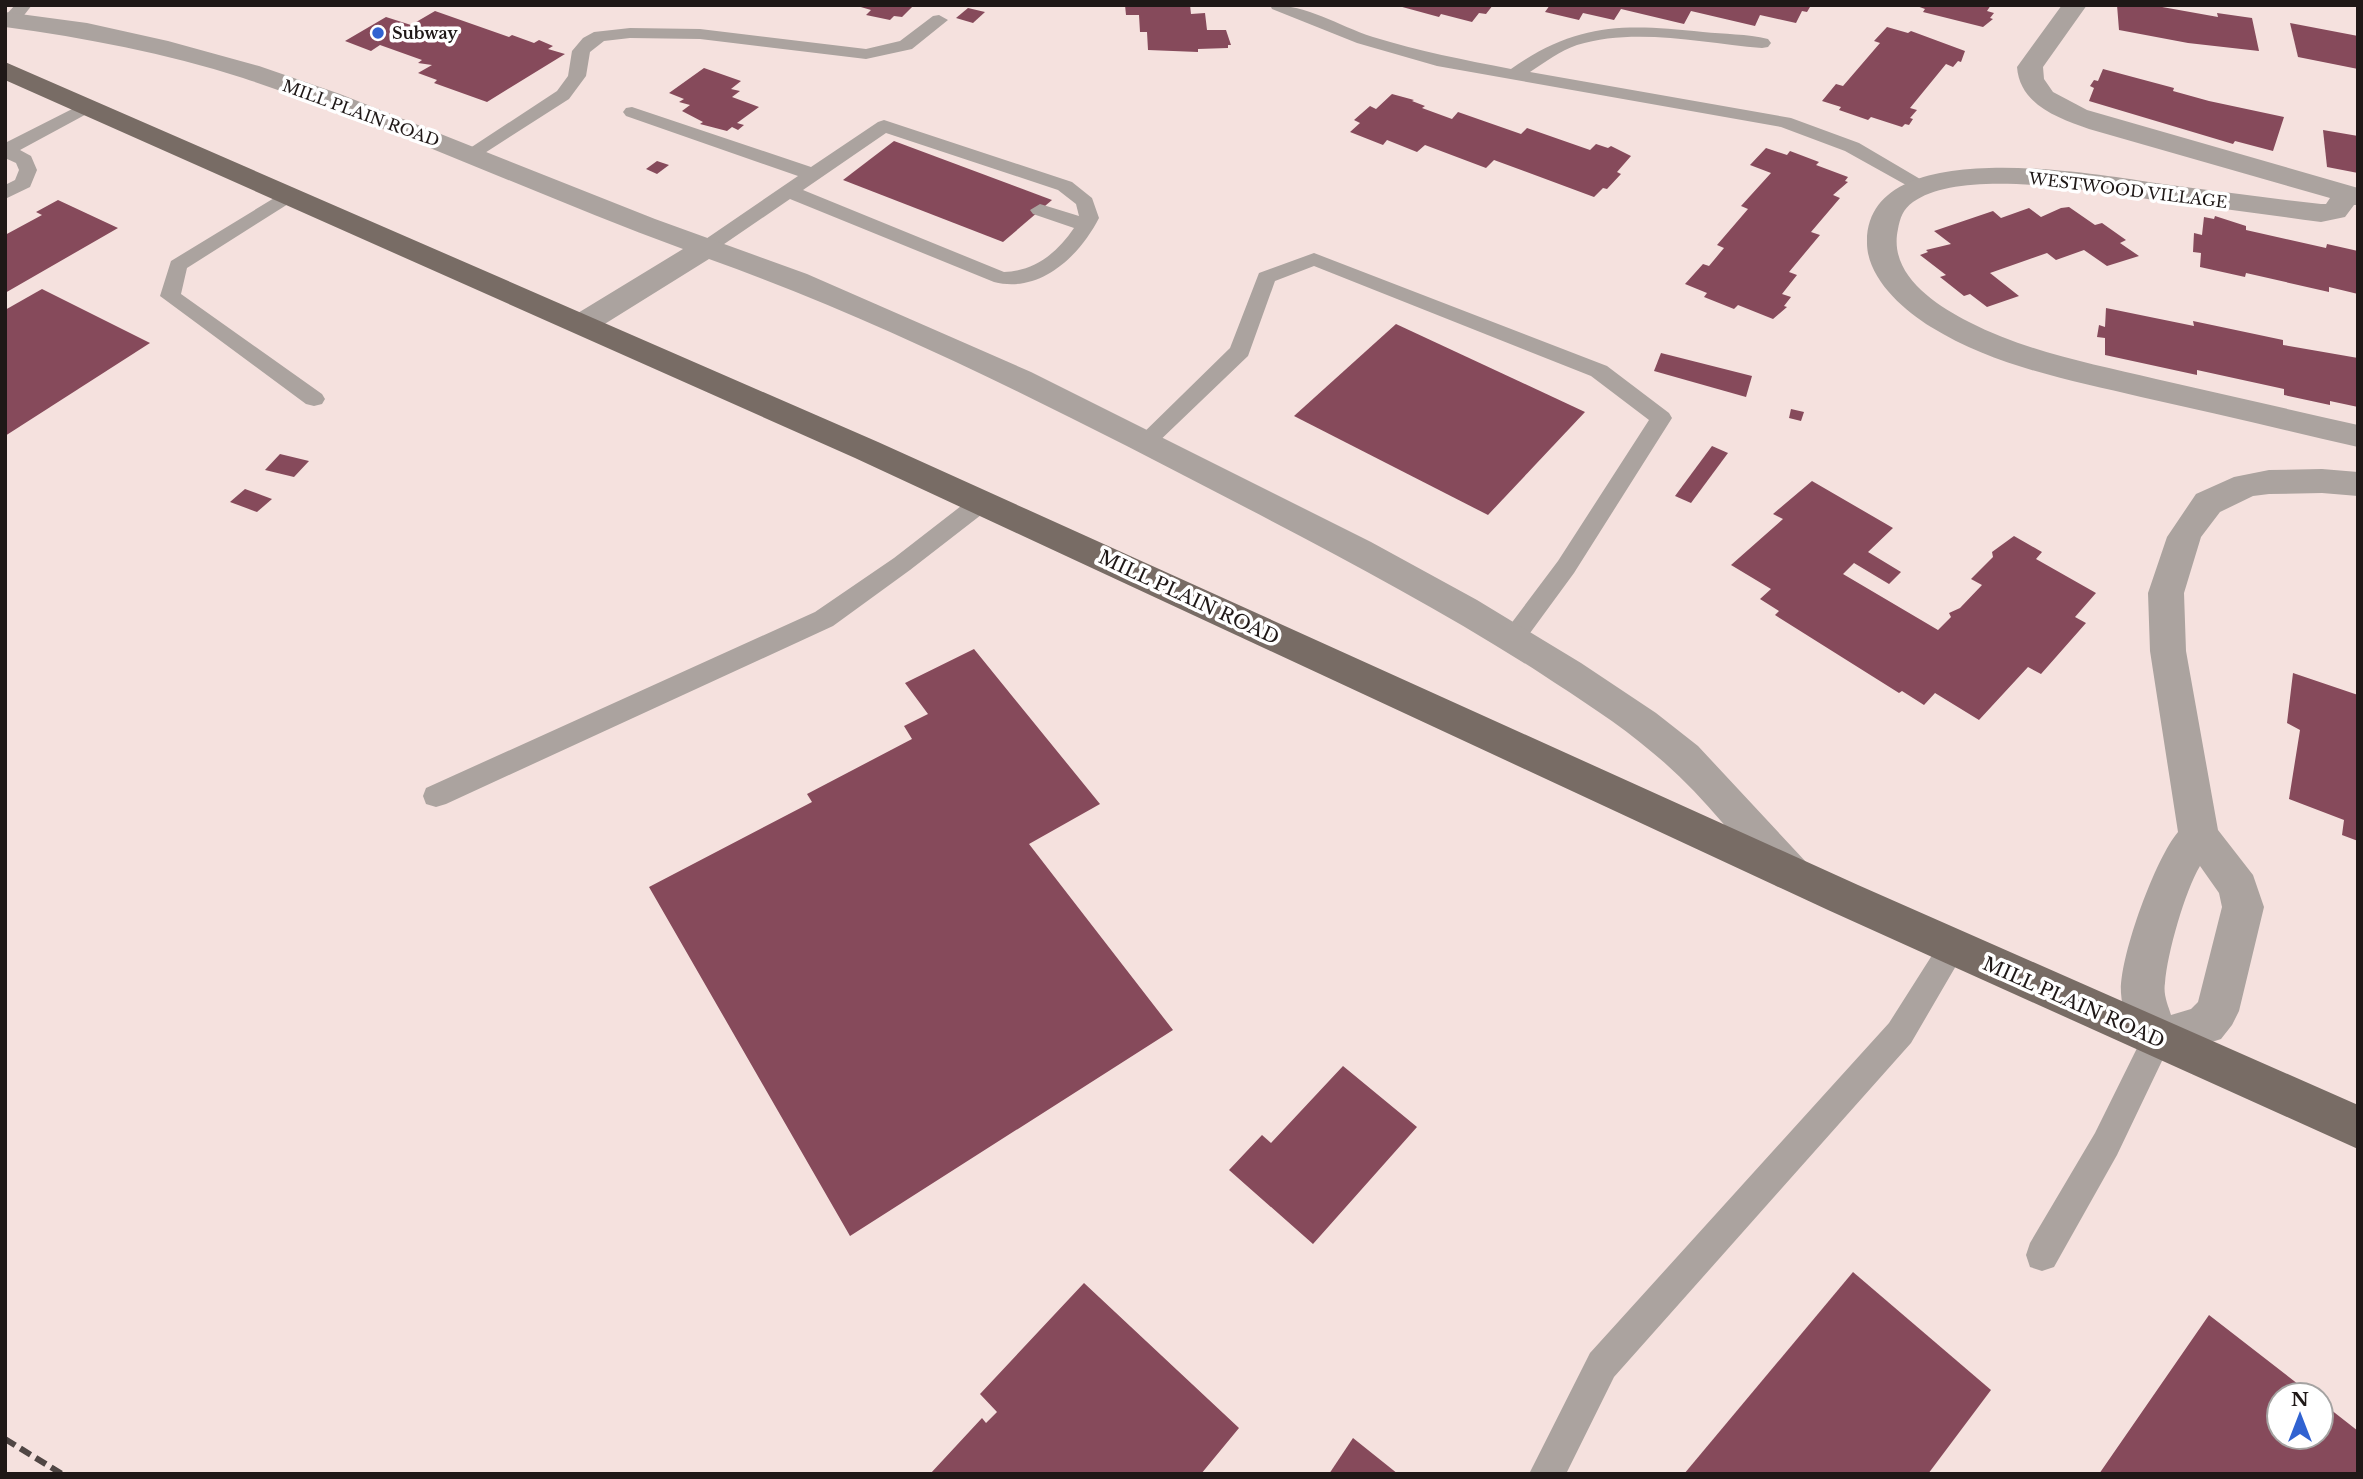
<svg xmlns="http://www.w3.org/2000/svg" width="2363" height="1479" viewBox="0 0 2363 1479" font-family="'Libre Baskerville',serif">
<rect width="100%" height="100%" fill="#f5e1de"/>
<g fill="#864a5b">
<polygon points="854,5 914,5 902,17 894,16 890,20 866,15 871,10"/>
<polygon points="1125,5 1190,5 1191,14 1205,13 1207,30 1226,30 1231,45 1228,45 1228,48 1198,49 1198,52 1148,50 1147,32 1140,32 1139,15 1126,15"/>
<polygon points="1395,5 1493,5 1486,14 1479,13 1472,22 1441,14 1439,17"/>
<polygon points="1550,5 1804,5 1810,7 1807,12 1802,11 1796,23 1760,15 1755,26 1691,11 1684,24 1621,9 1614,20 1583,13 1579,20 1545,12"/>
<polygon points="1914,5 1991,5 1987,11 1994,13 1990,18 1993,19 1983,27 1923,12 1925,9"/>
<polygon points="2117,5 2151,5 2218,17 2217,13 2252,18 2259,51 2188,43 2119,30"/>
<polygon points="968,8 985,12 973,23 956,18"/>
<polygon points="435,11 509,37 512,35 534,43 539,40 553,46 548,49 565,54 487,102 434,83 437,80 418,73 432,65 418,63 422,60 380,45 371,51 345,41 386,17 411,25"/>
<polygon points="2290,23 2358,36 2358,69 2298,57"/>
<polygon points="1887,27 1908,33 1911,31 1965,51 1961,62 1958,61 1953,67 1946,64 1910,108 1917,110 1910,118 1913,119 1909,125 1905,124 1902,127 1871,117 1868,120 1839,110 1841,107 1822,101 1836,84 1843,86 1880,43 1874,41"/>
<polygon points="704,68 741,81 731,89 740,91 732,97 759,107 737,123 744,125 738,130 732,127 727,131 700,124 703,122 682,111 690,105 679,102 684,99 669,93"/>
<polygon points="2103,69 2174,88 2173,91 2209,101 2284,117 2273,151 2235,141 2233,144 2223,141 2089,101 2094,88 2090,86 2094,80 2098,81"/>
<polygon points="1392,94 1414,100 1412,101 1425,106 1422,108 1452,119 1458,112 1521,134 1527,128 1590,150 1596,144 1608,148 1611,146 1631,156 1617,172 1621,174 1607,189 1603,188 1594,197 1494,160 1486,168 1425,145 1417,152 1387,140 1383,145 1350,132 1360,123 1354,120 1370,106 1376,109"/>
<polygon points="2323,130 2358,136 2358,173 2327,167"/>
<polygon points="894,141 1052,200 1003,242 843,180"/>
<polygon points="1766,148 1787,155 1790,151 1819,162 1816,165 1848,177 1845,181 1848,182 1833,195 1840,198 1811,232 1820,235 1789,272 1797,275 1782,294 1791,297 1784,306 1787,307 1773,319 1738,305 1734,309 1704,297 1707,293 1685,284 1703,264 1709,266 1724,248 1717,245 1748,209 1741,206 1771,173 1750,165"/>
<polygon points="657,161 669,165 657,174 646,169"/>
<polygon points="58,200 118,228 5,293 5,235 42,215 36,212"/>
<polygon points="2069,207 2095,225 2102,223 2126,240 2120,243 2139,256 2107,266 2084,250 2056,260 2047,253 2027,260 1990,273 2019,296 1987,307 1970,294 1964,296 1940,277 1946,275 1920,255 1928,252 1926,250 1951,244 1934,231 1993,211 2001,218 2029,208 2041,217 2061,208"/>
<polygon points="2215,216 2246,226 2246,230 2326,248 2327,244 2358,251 2358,294 2329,287 2329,292 2246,273 2245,277 2200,267 2201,253 2193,252 2194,233 2202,235 2204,217 2214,219"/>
<polygon points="42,289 150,343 5,436 5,310"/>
<polygon points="2106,308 2194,326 2193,321 2283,340 2283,345 2358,358 2358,407 2330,401 2330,405 2284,395 2284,389 2197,370 2197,375 2105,355 2105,338 2097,337 2099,325 2105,327"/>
<polygon points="1396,324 1585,412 1488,515 1294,416"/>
<polygon points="1661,353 1752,376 1746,397 1654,371"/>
<polygon points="1791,409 1804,412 1801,421 1789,418"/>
<polygon points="1712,446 1728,453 1691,503 1675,496"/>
<polygon points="280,454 309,461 294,477 265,470"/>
<polygon points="1812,481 1893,528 1868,552 1901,572 1889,584 1854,563 1843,574 1938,630 1951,617 1949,613 1960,608 1982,585 1971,579 1993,557 1992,552 2014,536 2042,552 2036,559 2096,593 2075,617 2086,623 2041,674 2028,667 1979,720 1935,693 1924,705 1902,691 1899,693 1775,615 1779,611 1760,599 1771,589 1731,565 1783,519 1773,514"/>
<polygon points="245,489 272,499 257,512 230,502"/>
<polygon points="974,649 1100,804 1029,844 1173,1030 850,1236 649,887 812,802 807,794 912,739 904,726 928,714 905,683"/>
<polygon points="2293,673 2358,695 2358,841 2342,835 2344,820 2289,799 2300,730 2287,723"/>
<polygon points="1343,1066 1417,1127 1313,1244 1229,1170 1262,1135 1271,1143"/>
<polygon points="1853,1272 1991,1390 1928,1474 1684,1474"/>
<polygon points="1084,1283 1239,1428 1201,1474 930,1474 982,1418 986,1423 997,1412 980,1394"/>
<polygon points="2209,1315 2312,1395 2279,1395 2279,1437 2321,1437 2321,1402 2358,1431 2358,1474 2099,1474"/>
<polygon points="1353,1438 1398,1474 1329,1474"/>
</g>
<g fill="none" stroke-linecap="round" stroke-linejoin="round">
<g fill="#aba39f" fill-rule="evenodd">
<polygon points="15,5 32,5 18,23 6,23 5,16"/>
<path d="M1270,5C1309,5 1336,25 1373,37C1419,51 1464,60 1511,69C1578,22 1625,24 1703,32C1724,34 1747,34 1768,39L1771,43L1768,47L1762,48C1703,43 1635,27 1577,45C1560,51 1545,62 1530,72L1791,118L1859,143L1932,186L1929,190H1915L1845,151L1781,127L1437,66L1357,43L1272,9Z"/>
<polygon points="939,15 948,20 912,49 866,59 700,39 630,38 604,41 590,52 586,76 569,99 477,158 463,158 461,154 557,91 568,76 572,51 583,38 594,32 630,28 700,29 866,49 900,41 933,16"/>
<polygon points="88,101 94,102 97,106 94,110 20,150 31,156 37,170 30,187 5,199 5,185 15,180 19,170 16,163 5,158 5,143"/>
<path d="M632,107L811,167L878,122L884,120L1072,182L1092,198L1099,218C1080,255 1041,294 994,282L790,199L711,253H697L694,249L697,245L798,176L626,116L623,112L626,108ZM886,133L1058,190L1076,204L1079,216L1040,204L1030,210L1033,214L1074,228C1057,253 1035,271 1004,272L803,190Z"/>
<polygon points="289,189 299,195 296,199 187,268 181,294 322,394 325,399 322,404 314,406 306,404 160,296 171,261"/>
<polygon points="1314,253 1607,366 1669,413 1672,418 1574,573 1522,644 1513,646 1504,644 1501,637 1558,561 1649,420 1591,376 1314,266 1275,281 1248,356 1153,447 1145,450 1137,447 1134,442 1230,348 1259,273"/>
<polygon points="982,494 990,496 994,502 990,508 910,570 833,626 446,804 436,807 426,804 423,796 426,788 815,612 894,558 974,496"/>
<polygon points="1953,934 1963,938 1967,947 1911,1043 1614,1377 1566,1474 1529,1474 1590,1353 1889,1023 1943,938"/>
<polygon points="2157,1026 2168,1030 2172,1040 2117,1155 2054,1267 2042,1271 2030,1267 2026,1255 2030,1243 2095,1133 2146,1030"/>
</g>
<g fill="#aba39f" fill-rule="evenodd">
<path d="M2062,5H2087L2043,67L2044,79L2053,92L2087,110L2358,188V205H2354L2345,217L2321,222C2270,215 2219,208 2169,202C2108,194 1964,165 1913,202C1903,209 1900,218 1898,229C1888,274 1934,304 1969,322C2028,352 2092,364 2156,379C2223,394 2291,410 2358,425V447C2285,430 2213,413 2141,397C2069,380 1994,366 1931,327C1902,309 1866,277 1867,241C1868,131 2098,175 2163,184C2216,191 2268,198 2321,204H2326L2330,198L2089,129C2058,118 2020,105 2017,67Z"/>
<path d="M5,12L87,23L168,41L259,66L340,94L655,219L807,274L1031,372L1371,542L1477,600L1581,663L1656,713L1698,746L1806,862L1812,874L1806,886L1791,891L1776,886C1737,841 1700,791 1653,753C1618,723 1578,698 1540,673C1443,611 1341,557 1239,504C1066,414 893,325 709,259L595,330L584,333L573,330L569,323L573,316L683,249C535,195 393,127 243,78C165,53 86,38 5,27Z"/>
<path d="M2322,469L2358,472V496L2322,493L2269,494L2253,496L2220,512L2201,537L2184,593L2186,651L2218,830L2253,875L2264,907L2239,1011L2232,1025L2221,1039L2157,1060L2141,1054C2133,1036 2122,1013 2121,993C2119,958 2155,859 2178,832L2150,651L2148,593L2167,537L2196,494L2234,477L2269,470ZM2200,866L2219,893L2222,907L2198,1002L2191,1009L2171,1015C2168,1005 2163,995 2165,983C2167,954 2185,891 2200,866Z"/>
</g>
<polygon fill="#786c65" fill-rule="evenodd" points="5,62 878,442 1858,885 2358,1105 2358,1149 1828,910 855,458 5,80"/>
<polyline stroke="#504644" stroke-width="6" stroke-dasharray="12 6" stroke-linecap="butt" points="5,1439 62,1474"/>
</g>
<circle fill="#3062d1" stroke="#fff" stroke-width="2.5" cx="378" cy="33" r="7"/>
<g text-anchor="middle" stroke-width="7" stroke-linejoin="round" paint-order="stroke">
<g font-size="16" font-weight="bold" fill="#1f1817" stroke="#fff" text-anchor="start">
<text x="392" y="39">Subway</text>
</g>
<g font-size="16" fill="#1f1817" stroke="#fff">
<text transform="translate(361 113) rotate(20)" y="6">MILL PLAIN ROAD</text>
<text transform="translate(2128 190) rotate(7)" y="6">WESTWOOD VILLAGE</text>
</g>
<g font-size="19" fill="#1f1817" stroke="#fff">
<text transform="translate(1189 597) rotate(25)" y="7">MILL PLAIN ROAD</text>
<text transform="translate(2074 1002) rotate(24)" y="7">MILL PLAIN ROAD</text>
</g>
</g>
<rect width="2363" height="1479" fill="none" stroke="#1f1817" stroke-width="14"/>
<g transform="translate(2300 1416)"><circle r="33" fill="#ffffff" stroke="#a5a3a2" stroke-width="2"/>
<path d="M0-5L12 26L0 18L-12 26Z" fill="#3062d1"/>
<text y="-10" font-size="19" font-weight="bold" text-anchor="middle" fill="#1f1817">N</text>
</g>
</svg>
